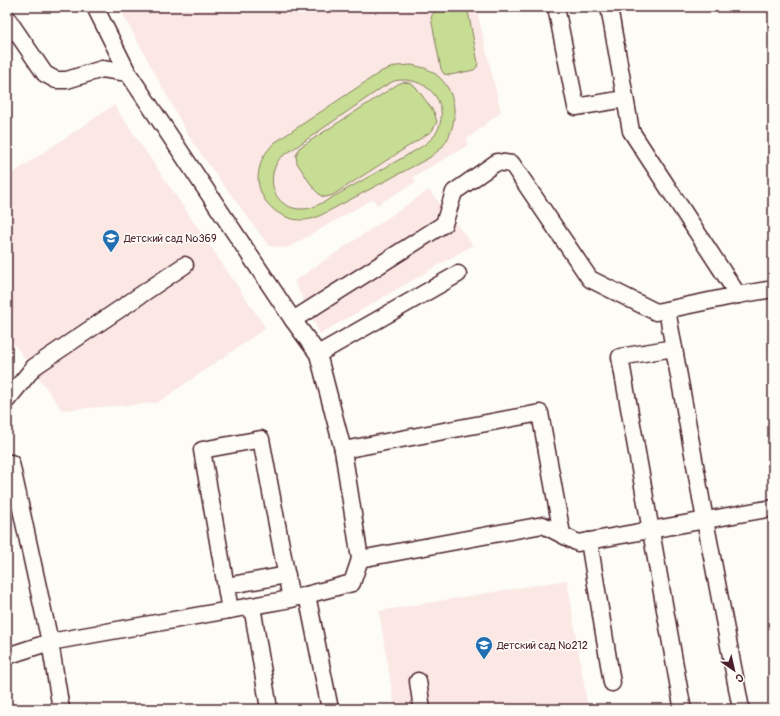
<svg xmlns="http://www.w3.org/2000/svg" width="780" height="716" viewBox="0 0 780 716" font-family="Pangolin,sans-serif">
<rect width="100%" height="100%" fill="#fdfcf7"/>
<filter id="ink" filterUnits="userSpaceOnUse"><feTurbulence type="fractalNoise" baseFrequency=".025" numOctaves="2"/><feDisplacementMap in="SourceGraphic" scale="8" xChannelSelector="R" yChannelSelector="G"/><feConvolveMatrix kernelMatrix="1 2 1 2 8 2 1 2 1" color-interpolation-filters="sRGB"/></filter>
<g filter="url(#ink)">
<g fill="#fbe8e4">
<polygon points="119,7 476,7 501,112 467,139 467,146 413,177 416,182 377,205 373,199 291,246 286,248 269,246 192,142"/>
<polygon points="773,93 773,119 768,94"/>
<polygon points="114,105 266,328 157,403 62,410 7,334 7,177"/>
<polygon points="429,190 473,245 320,334 294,281"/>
<polygon points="567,580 588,709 395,709 379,611"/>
</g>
<g fill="#c6dd93" stroke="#887e5f" fill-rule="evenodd">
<path d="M453,7H465L468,11L478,63L477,67L474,70L450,75L444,74L441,69L431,18C433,8 444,9 453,7Z"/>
<path d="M412,65C416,66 422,67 427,69C457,83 462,121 443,146C440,150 434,154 429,158L325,213C321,215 316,218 311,219C281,226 250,197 260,166C262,156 268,150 274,143L382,71L396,66ZM400,80C430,78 453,107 435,135C430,141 424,145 418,149L324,202C317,205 311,209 303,209C274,210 264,179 280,158L383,87L394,81Z"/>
<polygon points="403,82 410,83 416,87 434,112 437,122 432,131 333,195 326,197 321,196 314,189 297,163 296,156 299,148 398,84"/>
</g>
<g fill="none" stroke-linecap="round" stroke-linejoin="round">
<defs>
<g id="minor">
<polyline points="95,7 128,73 293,320 318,354 343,450 360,559"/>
<polyline points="556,7 576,107 625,99"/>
<polyline points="609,7 631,131 738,295"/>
<polyline points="7,18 45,74 56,80 67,80 102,69 128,73"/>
<polyline points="667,310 705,520 741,709"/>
<polyline points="293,320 444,224 454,192 497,162 512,164 590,279 656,312 738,295 773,289"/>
<polyline points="674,348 620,357 682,705"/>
<polyline points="318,354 458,274"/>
<polyline points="7,400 34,367 185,265"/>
<polyline points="343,450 540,413 562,534"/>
<polyline points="7,463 11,463 50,642 61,709"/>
<polyline points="589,541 612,683"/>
<polyline points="226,586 287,575"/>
<polyline points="307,595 330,709"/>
<polyline points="252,606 269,709"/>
<polyline points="230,610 202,450 261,439 291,599"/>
<polyline points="7,656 50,642 291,599 352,583 360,559 543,525 578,543 773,508"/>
<polyline points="418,681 422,709"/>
</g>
</defs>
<use href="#minor" stroke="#4a1f2b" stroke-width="19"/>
<use href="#minor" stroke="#fdfcf7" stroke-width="16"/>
</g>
</g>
<defs>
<symbol id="school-pin" viewBox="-11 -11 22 30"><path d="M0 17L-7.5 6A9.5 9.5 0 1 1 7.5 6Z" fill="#1f6fb2" stroke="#fdfcf7"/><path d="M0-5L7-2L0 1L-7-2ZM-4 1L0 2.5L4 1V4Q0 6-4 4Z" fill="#fff"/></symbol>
</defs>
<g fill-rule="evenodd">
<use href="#school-pin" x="101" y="228" width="20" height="27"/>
<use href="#school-pin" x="474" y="635" width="20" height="27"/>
</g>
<g text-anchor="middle" stroke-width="3" stroke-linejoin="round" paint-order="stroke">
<g font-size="11" fill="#4a1f2b" stroke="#fdfcf7" text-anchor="start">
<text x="124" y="242">Детский сад №369</text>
<text x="497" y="649">Детский сад №212</text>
</g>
</g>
<rect width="780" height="716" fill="none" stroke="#fdfcf7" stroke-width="24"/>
<rect x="12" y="12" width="756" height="692" fill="none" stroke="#4a1f2b" stroke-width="1.5" filter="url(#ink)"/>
<g transform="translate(734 670) rotate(146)" stroke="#fdfcf7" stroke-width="3" paint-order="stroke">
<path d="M0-3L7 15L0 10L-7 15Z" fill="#4a1f2b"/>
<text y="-6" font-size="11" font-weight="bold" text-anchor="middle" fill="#4a1f2b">С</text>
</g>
</svg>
